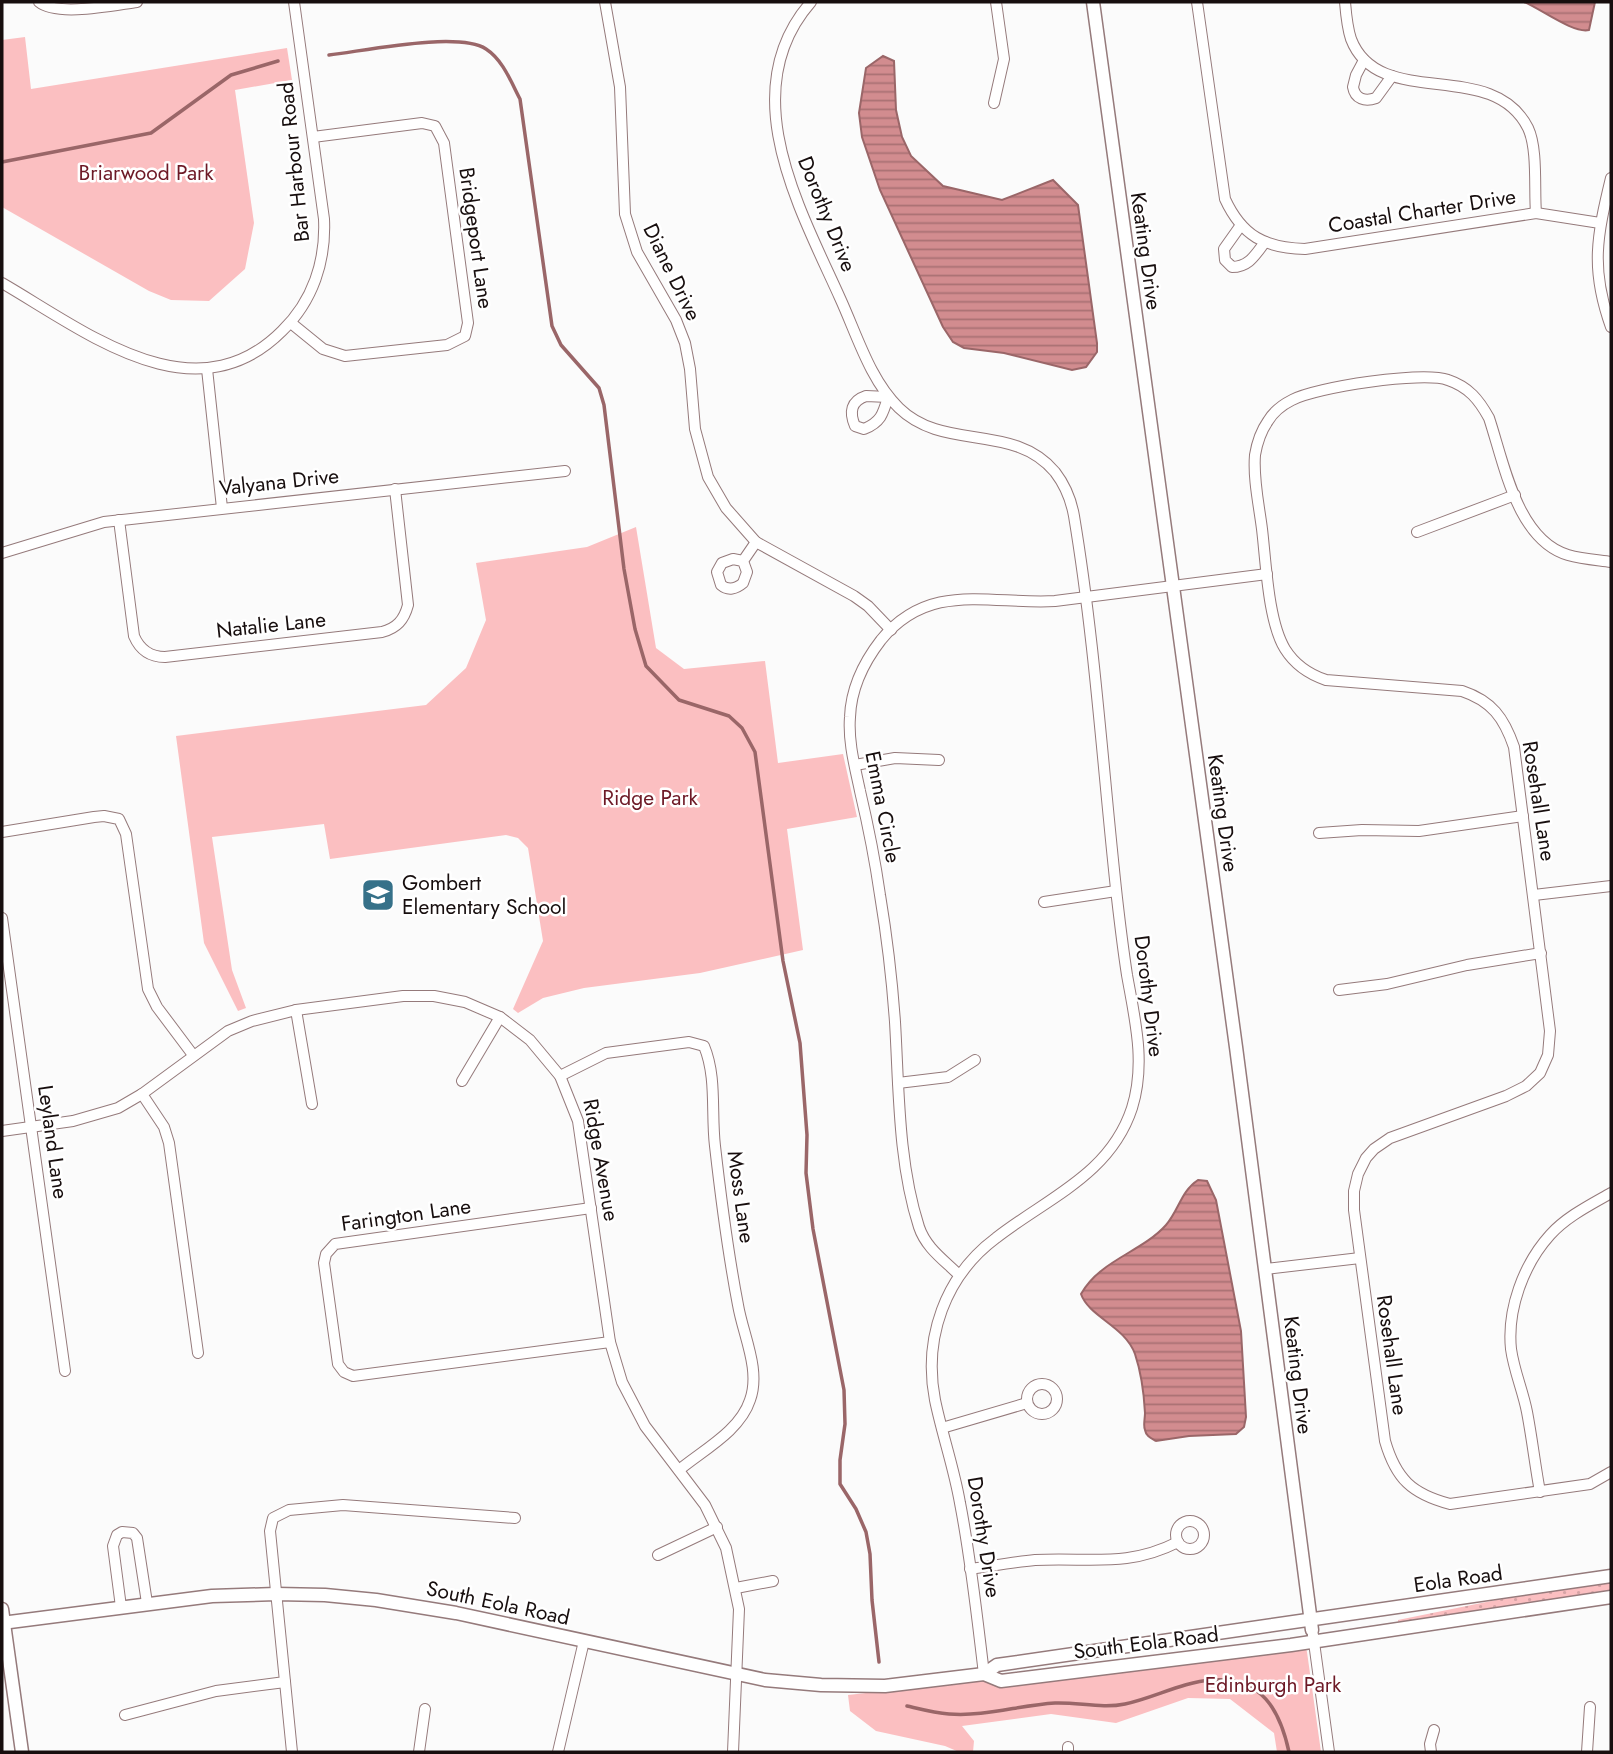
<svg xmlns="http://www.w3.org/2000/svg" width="1613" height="1754" viewBox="0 0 1613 1754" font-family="Jost,sans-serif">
<defs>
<pattern id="grass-dots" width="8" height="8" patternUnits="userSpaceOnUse" patternTransform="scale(1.75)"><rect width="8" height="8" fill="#fbbfc1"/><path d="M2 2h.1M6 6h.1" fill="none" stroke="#d6a3a5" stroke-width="1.8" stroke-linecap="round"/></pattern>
<pattern id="water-rules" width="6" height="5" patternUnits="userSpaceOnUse" patternTransform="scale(1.75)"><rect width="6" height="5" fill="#d28c8f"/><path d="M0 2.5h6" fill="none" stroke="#a97173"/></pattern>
</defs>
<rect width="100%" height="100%" fill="#fbfbfb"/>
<polygon fill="url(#grass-dots)" points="1611,1583 1611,1591 1398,1622 1398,1620 1496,1600"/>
<g fill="#fbbfc1">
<polygon points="25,37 31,89 287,48 292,80 235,90 254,223 245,269 209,301 171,300 149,291 2,207 2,40"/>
<polygon points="636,527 656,648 684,669 765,661 778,763 843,754 857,817 787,829 803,950 700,973 584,988 543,998 518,1013 513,1009 543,941 528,848 518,838 506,835 330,859 324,824 212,837 232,970 246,1008 238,1011 204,943 176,736 426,705 466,668 486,620 476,563 587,547"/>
<polygon points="1295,1645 1305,1645 1307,1652 1321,1752 1277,1752 1274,1733 1230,1699 1188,1698 1116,1723 1051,1714 962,1726 974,1741 973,1752 959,1752 945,1746 876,1731 850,1711 848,1695"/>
</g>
<g fill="url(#water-rules)" stroke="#9a6668" stroke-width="2">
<path d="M1524,2H1595L1589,30C1574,34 1541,9 1524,2Z"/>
<polygon points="883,56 894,61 896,110 902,137 911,156 943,186 1002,200 1053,180 1078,205 1097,343 1097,352 1086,367 1072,370 1004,353 964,348 953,342 943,327 880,190 862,137 859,113 866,68"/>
<path d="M1198,1180L1207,1181L1216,1200L1241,1331L1246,1417L1244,1427L1236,1434L1189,1436L1156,1441C1151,1438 1146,1436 1145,1430C1143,1425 1145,1419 1145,1413C1144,1394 1141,1372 1135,1354C1125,1326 1089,1317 1081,1294C1100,1260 1142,1252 1166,1225C1179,1210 1181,1191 1198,1180Z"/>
</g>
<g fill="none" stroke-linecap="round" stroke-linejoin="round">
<g stroke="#9a6668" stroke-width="3.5">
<path d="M329,55C364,51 458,31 486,49C503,60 511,82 520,99L552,326L561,345L599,388L604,405L624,569L635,629L646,666L679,700L729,716L742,728L755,752L783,961L800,1043L807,1135L806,1173L813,1229L844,1390L845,1424L840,1460V1484L856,1509L866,1532L870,1554L872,1600L879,1662"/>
<polyline points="2,162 151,133 231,75 278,61"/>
<path d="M907,1706C920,1709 935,1713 949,1714C984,1717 1020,1705 1055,1703C1078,1702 1102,1709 1125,1704C1154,1698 1182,1682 1212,1680C1262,1676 1280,1711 1289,1752"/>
</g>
<defs>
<g id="minor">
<path d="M39,2C57,17 114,5 137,2"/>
<polyline points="605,2 620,87 625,214 637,252 676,320 685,343 690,369 695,429 708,477 726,508 756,542 854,596 868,606 891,630"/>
<path d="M811,2C733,91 800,209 840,298C857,335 870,380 899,408C944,452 1013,422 1055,472C1065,485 1071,499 1074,516C1095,642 1103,771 1117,898C1120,924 1123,949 1127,975C1135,1020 1146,1063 1132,1108C1110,1175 1047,1198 996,1238C945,1276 923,1338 935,1400C942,1434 954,1468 960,1503C971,1559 977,1617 984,1674"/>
<path d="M1197,2L1225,199C1242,236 1265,248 1305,249L1536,213L1600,223"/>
<path d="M1345,2C1346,14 1347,27 1351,39C1379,112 1492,56 1528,128C1538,149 1534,190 1536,213"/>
<path d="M1364,60L1356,75L1353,87C1355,99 1365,102 1376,98L1392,76"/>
<polyline points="994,103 1004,59 996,2"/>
<path d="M1611,178C1597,236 1590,269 1611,327"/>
<path d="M1241,225L1224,249L1225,260L1232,267C1249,267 1255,255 1265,242"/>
<path d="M2,283C85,331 194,419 282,331C313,301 326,261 324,219L294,2"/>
<polyline points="291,323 323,349 345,356 447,345 465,336 468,323 444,143 435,126 422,123 313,137"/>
<polyline points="207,369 222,508"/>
<path d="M866,396L888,397C883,414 881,422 864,429L855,426C849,412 851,401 866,396Z"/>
<path d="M119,520L134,636C140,650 150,657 165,657L382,632C397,628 404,620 408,605L395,489"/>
<polyline points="1417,532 1515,495"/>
<polyline points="2,553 104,522 565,471"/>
<path d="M743,561L747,572L743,583C736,589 728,591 721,585L717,572L722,563L733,559L743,561L756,542"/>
<path d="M1611,562C1597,560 1582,559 1568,555C1517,540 1504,463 1489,418C1479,400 1469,387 1448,380C1423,371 1316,387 1292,400C1282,405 1274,411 1268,421C1261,431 1257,443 1255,455C1253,479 1259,505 1262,529C1266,562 1268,621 1285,649C1295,665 1308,674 1326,680L1462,691C1492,701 1504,718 1514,747L1550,1031L1548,1055L1540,1073L1526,1086L1506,1096L1390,1138L1374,1149L1366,1158L1358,1174L1354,1191V1210L1385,1441C1396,1479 1412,1494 1450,1504L1590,1484L1611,1472"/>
<polyline points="855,765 895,758 939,760"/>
<polyline points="2,832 94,817 104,816 119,819 126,834 148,989 157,1007 193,1055"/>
<polyline points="1319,833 1362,830 1419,831 1523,816"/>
<polyline points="1534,895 1611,886"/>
<polyline points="1044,902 1116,891"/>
<polyline points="2,918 65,1371"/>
<polyline points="1339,990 1387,984 1467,965 1541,953"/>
<polyline points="296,1010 312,1104"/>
<path d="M560,1076L606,1053L689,1042L704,1046C717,1077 711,1113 715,1146C721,1199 728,1253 738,1305C743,1335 761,1370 750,1400C740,1431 703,1450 679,1470"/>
<polyline points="462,1081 500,1017"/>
<polyline points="898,1083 948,1077 975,1060"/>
<polyline points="142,1094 164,1127 169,1143 198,1353"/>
<polyline points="2,1131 73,1121 118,1108 142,1094 228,1031 252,1021 296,1010 403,996 434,996 465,1002 500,1017 530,1040 560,1076 578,1121 610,1342 622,1382 645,1426 705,1505 726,1548 739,1609 733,1752"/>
<polyline points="591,1208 335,1244 326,1254 324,1263 338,1364 344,1372 353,1376 610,1342"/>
<polyline points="1265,1269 1360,1258"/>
<path d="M959,1275C944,1260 926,1248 919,1227C898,1162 899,1089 895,1022C892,979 887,937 880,895C875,860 868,825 860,791C855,767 848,742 850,717C851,689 864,662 881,640C930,580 991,605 1055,601L1267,574"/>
<circle cx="1042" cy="1399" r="15"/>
<polyline points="942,1428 1027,1403"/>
<path d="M1540,1492C1535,1465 1532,1438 1527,1412C1523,1391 1514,1371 1511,1349C1507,1310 1523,1265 1550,1235C1566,1217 1590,1205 1611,1193"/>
<circle cx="1190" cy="1535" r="14"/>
<polyline points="658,1555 717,1527"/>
<path d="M970,1569C992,1566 1013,1562 1035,1560C1089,1557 1127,1568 1178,1542"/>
<polyline points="736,1588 773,1581"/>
<polyline points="121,1607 113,1546 117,1535 122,1532 133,1533 137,1538 147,1603"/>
<polyline points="1313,1635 1329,1752"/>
<polyline points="125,1715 216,1691 285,1682"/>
<polyline points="1068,1747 1068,1752"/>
<polyline points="292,1752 270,1531 273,1518 289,1510 343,1505 515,1518"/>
<polyline points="419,1752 425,1709"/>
<polyline points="558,1752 584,1641"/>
<polyline points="1431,1752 1430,1744 1434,1730"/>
<polyline points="1587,1752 1590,1707"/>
</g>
<g id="tertiary">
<polyline points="1093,2 1236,1047 1312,1630"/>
<polyline points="2,1609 22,1752"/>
<polyline points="2,1623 212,1596 276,1594 325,1595 376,1600 456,1613 765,1680 821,1685 885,1686 984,1674 1001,1681 1291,1645 1611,1597"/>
<polyline points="984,1674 997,1665 1611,1576"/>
</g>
</defs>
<use href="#minor" stroke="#957a7b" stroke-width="12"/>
<use href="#tertiary" stroke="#957a7b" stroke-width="15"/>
<use href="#minor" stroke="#fff" stroke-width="10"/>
<use href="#tertiary" stroke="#fff" stroke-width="12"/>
</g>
<defs>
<symbol id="school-square" viewBox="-11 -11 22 22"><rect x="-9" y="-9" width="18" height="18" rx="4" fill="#367189" stroke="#fff"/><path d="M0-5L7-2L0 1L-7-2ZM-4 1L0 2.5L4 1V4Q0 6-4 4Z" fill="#fff"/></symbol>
</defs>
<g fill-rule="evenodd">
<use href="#school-square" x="359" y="876" width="38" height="38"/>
</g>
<g text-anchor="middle" stroke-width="5" stroke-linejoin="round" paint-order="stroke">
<g font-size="21" fill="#170e0e" stroke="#fff">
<text transform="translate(294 162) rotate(-96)" y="7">Bar Harbour Road</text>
<text transform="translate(1422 211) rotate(-9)" y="7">Coastal Charter Drive</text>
<text transform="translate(827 214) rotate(68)" y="7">Dorothy Drive</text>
<text transform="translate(476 238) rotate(82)" y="7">Bridgeport Lane</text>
<text transform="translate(1146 251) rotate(82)" y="7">Keating Drive</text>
<text transform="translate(672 272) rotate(64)" y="7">Diane Drive</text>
<text transform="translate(279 482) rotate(-6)" y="7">Valyana Drive</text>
<text transform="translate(271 625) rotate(-6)" y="7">Natalie Lane</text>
<text transform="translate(1539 801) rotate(81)" y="7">Rosehall Lane</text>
<text transform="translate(883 807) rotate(79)" y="7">Emma Circle</text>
<text transform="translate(1223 813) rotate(82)" y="7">Keating Drive</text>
<text transform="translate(1149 996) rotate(83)" y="7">Dorothy Drive</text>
<text transform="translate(53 1142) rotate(82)" y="7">Leyland Lane</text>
<text transform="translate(601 1160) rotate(80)" y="7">Ridge Avenue</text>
<text transform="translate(741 1197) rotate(82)" y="7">Moss Lane</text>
<text transform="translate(406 1215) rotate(-8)" y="7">Farington Lane</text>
<text transform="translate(1392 1355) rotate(82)" y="7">Rosehall Lane</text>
<text transform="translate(1298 1375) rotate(83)" y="7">Keating Drive</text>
<text transform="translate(984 1537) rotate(81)" y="7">Dorothy Drive</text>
<text transform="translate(1458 1579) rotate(-8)" y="7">Eola Road</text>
<text transform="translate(498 1603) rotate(12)" y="7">South Eola Road</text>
<text transform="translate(1146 1643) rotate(-7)" y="7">South Eola Road</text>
</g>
<g font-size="21" fill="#6d1926" stroke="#fff">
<text x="146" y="180">Briarwood Park</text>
<text x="650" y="805">Ridge Park</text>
<text x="1273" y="1692">Edinburgh Park</text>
</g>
<g font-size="21" fill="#170e0e" stroke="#fff" text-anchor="start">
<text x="402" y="890">Gombert<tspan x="402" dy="24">Elementary School</tspan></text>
</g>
</g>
<rect width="1613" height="1754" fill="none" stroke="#170e0e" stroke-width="7"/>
</svg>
